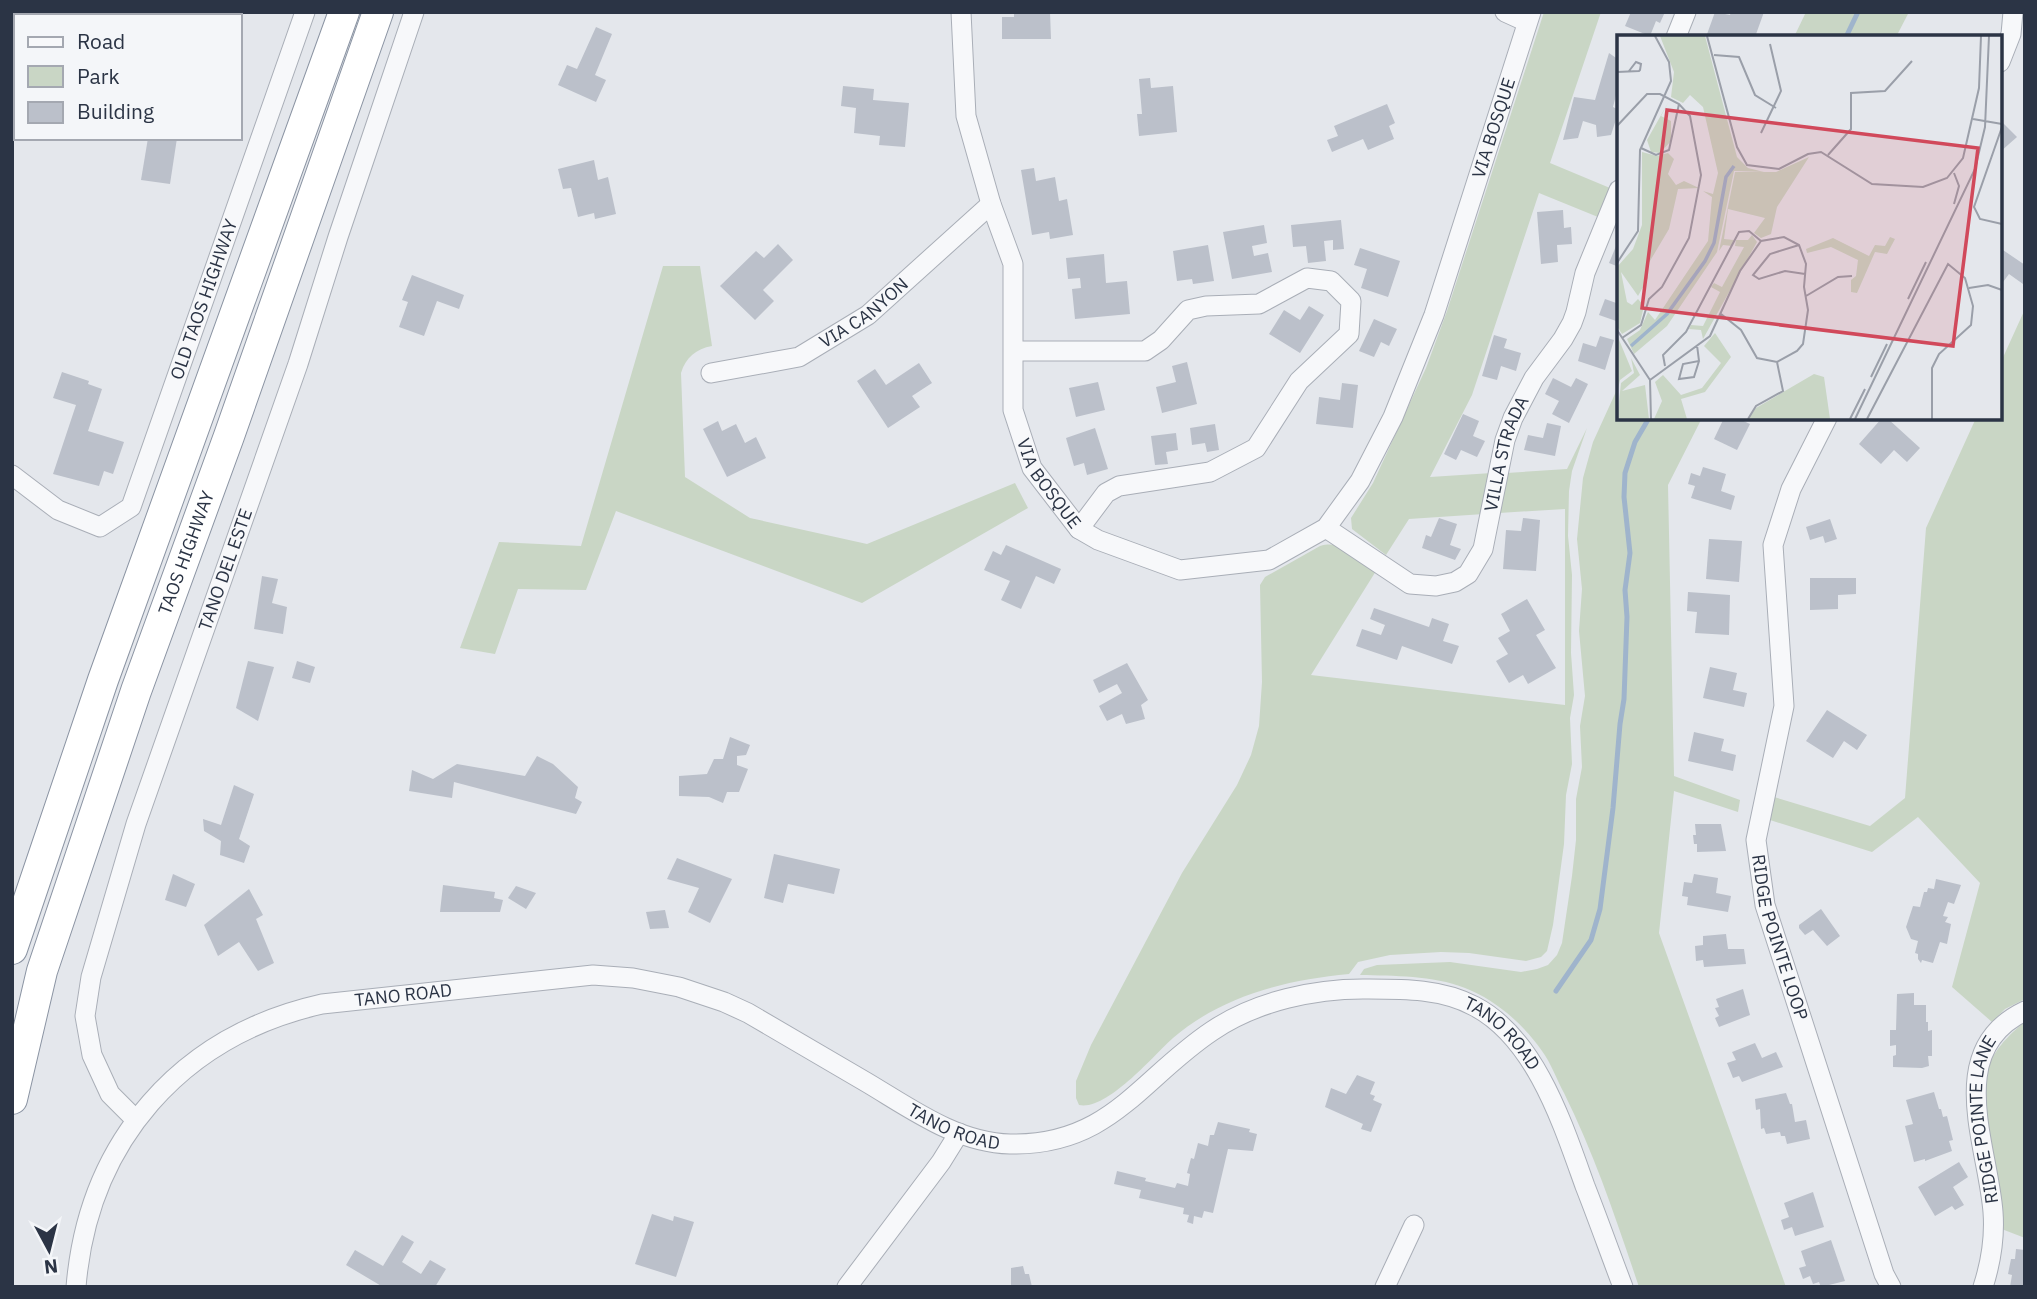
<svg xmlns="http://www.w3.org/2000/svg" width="2037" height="1299" viewBox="0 0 2037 1299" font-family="'IBM Plex Sans',sans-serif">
<rect width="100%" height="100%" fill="#e4e7ec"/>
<g fill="#c9d6c5">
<polygon points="1544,12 1601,12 1550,163 1610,188 1598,217 1539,193 1472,395 1430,477 1492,473 1484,514 1409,519 1386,555 1352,529 1351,518 1373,483 1426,368 1447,311"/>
<polygon points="1806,12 1909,12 1896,37 1794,37"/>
<path d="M663,266H700L712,346C696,349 686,357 681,373L685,477L750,518L867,544L1015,483L1028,508L862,603L616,511L586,590L518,589L495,654L460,648L499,542L581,546Z"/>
<polygon points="2025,309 2025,999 2005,1009 1992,1022 1952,987 1980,883 1918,817 1872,852 1770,820 1774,797 1870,826 1905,798 1926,528 1976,418 2000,418 2000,364"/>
<path d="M1619,385V418H1702L1668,485L1674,776L1740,800L1738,812L1674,791L1659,933L1786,1287H1639C1617,1222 1595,1155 1564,1093C1557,1080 1551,1063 1542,1051C1523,1024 1496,1000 1465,988C1432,975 1394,976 1360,975L1364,969L1377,965L1450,962L1521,972L1537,969L1548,965L1557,955L1562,943L1572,876L1576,840V799L1582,767L1580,726L1585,696L1579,631L1582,589L1577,539L1583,478L1593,442Z"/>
<path d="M1587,428L1572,471L1569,491L1568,536L1572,575L1571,653L1574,695L1570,718L1572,764L1566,795L1564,844L1553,925L1547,951L1541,957L1526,961L1469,953L1441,952L1390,955L1358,962L1349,974C1285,980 1222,996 1173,1038C1153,1056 1107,1111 1079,1105L1076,1098V1081L1091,1045L1182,873L1237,785L1251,755L1259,726L1262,682L1260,585L1265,577L1320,546C1343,539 1359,558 1376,571L1311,675L1565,705V509L1499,513L1507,473L1567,469Z"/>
<path d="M2025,1022V1238L1999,1228C1999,1219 2001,1210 2000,1201C1998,1159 1980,1116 1987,1073C1990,1054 2009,1034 2025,1022Z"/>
</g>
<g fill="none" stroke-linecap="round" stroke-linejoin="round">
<g stroke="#9fb4cc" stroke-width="5">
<polyline points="1846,37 1858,12"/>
<polyline points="1556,991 1591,940 1600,909 1613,808 1620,724 1624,699 1627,617 1625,590 1630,553 1624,497 1625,473 1635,442 1649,418"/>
</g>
</g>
<g fill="#bbc0ca">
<polygon points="1014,12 1050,12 1051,39 1002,39 1002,17 1014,17"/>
<polygon points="1631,12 1665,12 1660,23 1656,21 1650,36 1625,26"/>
<polygon points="1715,12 1730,15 1731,12 1764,12 1755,37 1706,37"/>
<polygon points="596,27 612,34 595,75 606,80 596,102 558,85 567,65 577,69"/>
<polygon points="1609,53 1619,60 1619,94 1616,95 1613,107 1619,110 1611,135 1597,137 1596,125 1583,121 1578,138 1563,140 1574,97 1595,100"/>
<polygon points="1150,78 1151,88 1173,86 1177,132 1139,136 1137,114 1142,114 1139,79"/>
<polygon points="843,86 874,89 873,100 909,103 905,147 879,145 880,136 854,133 856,108 841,106"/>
<polygon points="1387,104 1395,123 1389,126 1394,139 1368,150 1363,139 1332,152 1327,140 1338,136 1334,126"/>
<polygon points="2000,120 2017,137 2000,152"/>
<polygon points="148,138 177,138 170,184 141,180"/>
<polygon points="594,160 598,180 608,177 616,214 595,219 594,213 578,217 571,188 563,189 558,169"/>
<polygon points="1034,168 1036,181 1055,177 1059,201 1067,199 1073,235 1050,239 1049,232 1032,235 1021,170"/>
<polygon points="1563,210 1564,228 1571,227 1572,244 1557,245 1558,262 1541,264 1537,212"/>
<polygon points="1341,220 1344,249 1333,250 1333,240 1324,241 1326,261 1308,263 1306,246 1293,247 1291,225"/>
<polygon points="1264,225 1267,243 1252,246 1254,256 1268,253 1272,272 1232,279 1223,232"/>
<polygon points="1619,239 1619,267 1609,263"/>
<polygon points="778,244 793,260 763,290 774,301 755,320 720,286 756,251 764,258"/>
<polygon points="1208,245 1214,281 1193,284 1192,279 1177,281 1173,251"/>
<polygon points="1360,248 1400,261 1388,297 1361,288 1367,269 1354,265"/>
<polygon points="2000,248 2025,265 2025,280 2023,284 2009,274 2000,286"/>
<polygon points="1104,254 1106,283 1127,281 1130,314 1075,319 1072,289 1081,288 1080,278 1068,279 1066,258"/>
<polygon points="412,275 464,295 459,309 437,301 424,336 399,327 408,302 402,300"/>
<polygon points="1605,299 1619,304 1619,322 1599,315"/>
<polygon points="1309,306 1324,315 1300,353 1269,334 1284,310 1300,320"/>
<polygon points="1374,319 1397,329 1389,346 1381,342 1374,357 1359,351"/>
<polygon points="1494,335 1507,339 1504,348 1521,353 1516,371 1501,366 1497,380 1482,376"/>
<polygon points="1600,336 1614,340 1605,370 1578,361 1583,343 1596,347"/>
<polygon points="1187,362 1197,404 1162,413 1156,387 1176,382 1172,366"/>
<polygon points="919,363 932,383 912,396 920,407 888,428 857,381 875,369 886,385"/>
<polygon points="62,372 89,381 88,384 102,389 88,431 124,442 113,474 104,471 99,486 53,474 76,405 53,398"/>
<polygon points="1553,378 1571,387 1576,378 1588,384 1569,423 1552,414 1559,401 1545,394"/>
<polygon points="1098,382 1105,410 1076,417 1069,388"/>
<polygon points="1342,383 1358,385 1353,428 1316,424 1319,397 1340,400"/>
<polygon points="1463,414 1479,421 1473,436 1485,441 1477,457 1461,450 1456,460 1444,454"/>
<polygon points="1724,418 1737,418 1750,424 1737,450 1714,439"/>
<polygon points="1882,418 1887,418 1920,448 1907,462 1894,450 1881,464 1859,444"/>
<polygon points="718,421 722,431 736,424 745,443 756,437 766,458 727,477 703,429"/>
<polygon points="1547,423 1561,426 1555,456 1524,450 1528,435 1543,438"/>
<polygon points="1215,424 1219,450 1207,452 1205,443 1192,445 1190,428"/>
<polygon points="1095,428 1108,469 1087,475 1084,463 1074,466 1066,438"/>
<polygon points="1176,433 1178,450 1166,452 1168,464 1155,465 1151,436"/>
<polygon points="1703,467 1726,474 1721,491 1735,496 1731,510 1691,498 1695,486 1688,484 1691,473 1700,476"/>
<polygon points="1439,518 1457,524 1450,545 1461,549 1455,560 1422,548 1426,535 1431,537"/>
<polygon points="1523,518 1540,520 1536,571 1503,569 1506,530 1521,531"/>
<polygon points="1830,519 1837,539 1825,543 1823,536 1810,540 1806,527"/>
<polygon points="1709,539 1742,541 1739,582 1706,579"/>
<polygon points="1006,545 1061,569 1054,584 1036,576 1021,609 1001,600 1010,581 984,570 993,551 1001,555"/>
<polygon points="262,576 278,579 272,603 287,607 283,634 254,629"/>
<polygon points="1810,578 1856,578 1856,594 1838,595 1838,609 1810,610"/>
<polygon points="1688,592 1730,595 1729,635 1695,633 1697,612 1687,611"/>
<polygon points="1527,599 1545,630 1536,635 1556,668 1528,684 1523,675 1509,683 1496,661 1508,654 1498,638 1510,631 1501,614"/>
<polygon points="1374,608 1429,627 1432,618 1449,624 1443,641 1459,646 1452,664 1402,646 1397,660 1356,646 1362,629 1381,635 1385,625 1370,619"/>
<polygon points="248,661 274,667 258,721 236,708"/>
<polygon points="297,661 315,667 310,683 292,678"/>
<polygon points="1127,663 1148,700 1141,705 1145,719 1126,724 1122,714 1107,721 1099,706 1122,693 1117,684 1099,693 1093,680"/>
<polygon points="1710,667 1737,673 1733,690 1747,693 1744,707 1703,698"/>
<polygon points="1827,710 1867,735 1857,750 1844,741 1833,758 1806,741"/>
<polygon points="1694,732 1724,739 1721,751 1736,755 1733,771 1688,761"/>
<polygon points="730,737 750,745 746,755 737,756 737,765 748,769 739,792 727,792 723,803 709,797 679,796 679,776 707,774 714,759 723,759"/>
<polygon points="537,756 553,764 578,787 575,798 582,802 576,814 454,782 452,798 409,791 412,770 433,779 457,764 525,776"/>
<polygon points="234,785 254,794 239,839 250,846 244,863 220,855 221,841 204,831 203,819 221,825"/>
<polygon points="1695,824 1721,824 1726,851 1697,852 1697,844 1694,844 1693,835 1696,835"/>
<polygon points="774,854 840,869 834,894 788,884 783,903 764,898"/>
<polygon points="677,858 732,879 710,923 688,912 699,888 667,879"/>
<polygon points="173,874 195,884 186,907 165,900"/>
<polygon points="1694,874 1718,878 1716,893 1731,896 1728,912 1687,905 1688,897 1682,896 1684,882 1692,883"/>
<polygon points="1936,879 1961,885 1954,904 1948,902 1943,916 1948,917 1945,922 1951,924 1947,944 1940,942 1933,963 1922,960 1921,963 1918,959 1918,954 1915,953 1918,941 1911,939 1906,927 1913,906 1920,907 1924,892 1927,892 1928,888 1934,889"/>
<polygon points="443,885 495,892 494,898 503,900 500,912 440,912"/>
<polygon points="516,886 536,893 526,909 508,898"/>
<polygon points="249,889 263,915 256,919 274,963 258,971 239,942 218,956 204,925"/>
<polygon points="1821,909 1840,936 1827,946 1813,930 1805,935 1799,928 1799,925"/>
<polygon points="665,910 669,928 650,929 646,912"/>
<polygon points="1726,934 1728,949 1744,949 1746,964 1704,967 1703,960 1696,961 1695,946 1703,945 1703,936"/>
<polygon points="1743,989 1750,1015 1719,1027 1715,1018 1719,1016 1715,1008 1719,1007 1716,999"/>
<polygon points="1914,993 1914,1005 1926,1005 1926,1022 1928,1022 1928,1031 1932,1030 1932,1056 1928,1056 1929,1066 1922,1068 1893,1067 1893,1056 1896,1055 1896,1045 1890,1046 1890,1030 1896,1030 1897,994"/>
<polygon points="1755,1043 1762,1058 1776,1052 1783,1067 1742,1082 1739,1076 1733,1078 1727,1063 1736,1060 1732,1052"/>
<polygon points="1357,1075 1375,1082 1370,1094 1375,1096 1373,1100 1382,1104 1371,1132 1361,1129 1363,1124 1325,1107 1331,1088 1346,1094"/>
<polygon points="1934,1092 1939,1109 1941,1109 1943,1117 1947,1116 1953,1140 1949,1141 1952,1151 1925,1161 1925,1159 1914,1162 1905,1126 1913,1124 1906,1100"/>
<polygon points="1786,1093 1790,1104 1792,1104 1795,1122 1806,1120 1810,1139 1787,1144 1785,1136 1781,1136 1780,1132 1766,1134 1764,1128 1761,1129 1760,1109 1756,1110 1755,1099"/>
<polygon points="1218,1122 1250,1129 1249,1132 1257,1134 1253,1151 1228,1149 1213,1213 1204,1211 1202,1218 1194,1216 1193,1224 1187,1222 1189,1215 1183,1214 1184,1208 1139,1198 1141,1190 1114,1184 1117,1171 1146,1178 1145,1181 1175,1188 1177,1183 1188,1186 1190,1174 1187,1173 1191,1158 1194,1159 1198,1143 1208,1146 1210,1135 1214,1135"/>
<polygon points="1959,1162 1968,1177 1953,1187 1964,1205 1955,1210 1952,1206 1935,1216 1918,1187"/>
<polygon points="1813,1192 1824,1227 1795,1236 1792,1227 1784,1230 1781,1220 1789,1217 1784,1203"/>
<polygon points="652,1214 673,1221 674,1216 694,1222 676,1277 635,1264"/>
<polygon points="402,1235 414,1242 402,1262 421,1274 430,1260 446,1269 435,1287 383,1287 346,1265 355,1250 383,1266"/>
<polygon points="1831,1240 1845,1281 1821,1287 1819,1282 1813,1284 1810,1276 1803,1279 1799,1268 1806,1266 1801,1251"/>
<polygon points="2016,1249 2025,1250 2025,1287 2010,1287 2012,1275 2008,1274 2011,1259 2015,1259"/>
<polygon points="1023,1266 1025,1274 1029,1274 1032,1287 1011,1287 1011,1268"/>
</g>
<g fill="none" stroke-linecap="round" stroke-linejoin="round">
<defs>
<g id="minor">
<path id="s1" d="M961,12L966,116L991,204L1013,264V410L1032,468L1079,529L1098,540L1180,570L1269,560L1326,528L1360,481L1393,417L1434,315L1531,12"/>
<polyline points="1505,12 1527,22"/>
<polyline points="1676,37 1686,12"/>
<polyline points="2000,62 2011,34 2013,12"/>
<polyline points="1014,351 1145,351 1161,340 1188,310 1206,306 1259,304 1307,278 1331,281 1351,301 1349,334 1299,381 1256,448 1210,472 1119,486 1106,493 1079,529"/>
<path id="s2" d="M711,373L799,357L868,315L991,204"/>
<path id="s3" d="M1827,418L1791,489L1773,545L1784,706L1756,840L1765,905L1884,1274L1891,1287"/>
<path id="s4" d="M12,475L58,510L100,527L131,507L305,12"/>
<path id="s5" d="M1326,528L1410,584L1436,586L1455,582L1468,574L1483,549L1505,440L1513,418L1534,378L1563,339L1572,323L1576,312L1585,273L1619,190"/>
<path id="s6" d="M136,1120L110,1094L92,1055L85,1016L91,977L136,824L298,364L338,237L414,12"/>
<path id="s7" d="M76,1287C88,1142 180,1036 322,1004L593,975L633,978L679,987L724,1002L748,1013C787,1036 826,1059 866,1082C910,1108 957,1143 1010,1144C1110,1146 1140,1079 1212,1031C1256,1001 1316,988 1369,989C1405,989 1442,989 1474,1006C1536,1038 1563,1125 1585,1186C1598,1219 1610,1253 1623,1287"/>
<polyline points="847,1287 941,1162 959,1133"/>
<polyline points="1385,1287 1414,1225"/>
<path id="s8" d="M1983,1287C1991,1262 1995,1238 1993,1212C1988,1145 1943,1050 2025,1011"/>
</g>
<g id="highway">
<polyline points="12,949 103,680 344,12"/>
<path id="s9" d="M12,1099L42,971L136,691L229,436L378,12"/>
</g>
</defs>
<use href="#minor" stroke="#a9aeb7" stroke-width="21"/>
<use href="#highway" stroke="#8b94a3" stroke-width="32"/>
<use href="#minor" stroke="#f7f8fa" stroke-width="19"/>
<use href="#highway" stroke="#fff" stroke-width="30"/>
</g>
<g text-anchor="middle" stroke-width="5" stroke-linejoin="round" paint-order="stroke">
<g font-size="18" fill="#2b3445" stroke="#f4f6f9">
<text dy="6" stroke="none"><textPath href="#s1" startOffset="1244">VIA BOSQUE</textPath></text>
<text dy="6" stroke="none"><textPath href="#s4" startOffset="360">OLD TAOS HIGHWAY</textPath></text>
<text dy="6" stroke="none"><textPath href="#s2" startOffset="168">VIA CANYON</textPath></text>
<text dy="6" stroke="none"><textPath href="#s5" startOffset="289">VILLA STRADA</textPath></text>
<text dy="6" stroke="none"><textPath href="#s1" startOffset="488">VIA BOSQUE</textPath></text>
<text dy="6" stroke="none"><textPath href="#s9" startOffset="574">TAOS HIGHWAY</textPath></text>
<text dy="6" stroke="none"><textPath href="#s6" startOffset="588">TANO DEL ESTE</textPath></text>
<text dy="6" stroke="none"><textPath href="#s3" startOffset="537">RIDGE POINTE LOOP</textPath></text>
<text dy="6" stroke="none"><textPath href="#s7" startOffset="485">TANO ROAD</textPath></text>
<text dy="6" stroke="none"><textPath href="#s7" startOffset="1682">TANO ROAD</textPath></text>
<text dy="6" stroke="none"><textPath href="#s8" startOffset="170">RIDGE POINTE LANE</textPath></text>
<text dy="6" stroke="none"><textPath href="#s7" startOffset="1073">TANO ROAD</textPath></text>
</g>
</g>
<g transform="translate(1617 35)">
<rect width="385" height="385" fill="#e4e7ec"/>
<path d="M43,1H88L120,122L131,133L147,137L117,136L100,217L50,291L17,319L10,304L23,295L31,277L38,285L91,206L95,162L86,156L96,159L101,138L86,72L73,60L66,68L54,62L57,37ZM52,66L44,81L54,86V106L43,118L34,117L30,105ZM25,117L40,121L51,118L57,124L51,139L59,150L67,146L82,153L61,154L52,194L30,231L31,243L21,261L4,237L10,267L15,270L21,264L27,271L23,288L5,299L0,291V232L16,214L25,190ZM192,122L160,172L154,199L144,203L137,198L148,183L111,174L107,204L117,205L115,211L106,210L102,216L118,137H159ZM135,200L140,207L86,304L84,295L72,294L74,290L86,291L103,257L94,252L97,248L105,252L127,212L118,211L119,205H131ZM273,202L278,204L270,219L258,217L240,258L234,257V245L239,241L241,225L214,212L190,218L189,214L216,203L252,221L258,210L268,211ZM98,298L114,322L88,357L64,364L70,384H37L45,366L38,347L46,340L64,360L85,353L104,328L87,311ZM0,300L15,336L3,345L0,358ZM14,323L23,340L5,356L28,350L32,384H0L4,348L17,338ZM197,339L207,342L213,384H131L139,373Z" fill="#c9d6c5"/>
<path fill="none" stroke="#9fb4cc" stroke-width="3.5" d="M14,311L50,279L88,226L97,208L109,142L117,131"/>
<path fill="none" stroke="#9a9fa9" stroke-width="2" d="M90,1L120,112L130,130L162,134L191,119L204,117L255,149L306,152L330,143L346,123L362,53L364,1M97,20L122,22L138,60L159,73M0,37L22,36L23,35L24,29L19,27L12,36M356,84L385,89M0,91L30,59H43L62,69L73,81L84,140L72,203L45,252L32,264L24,290L5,303M385,92L357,172L363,184L385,189M144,98L164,56L153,9M24,113L39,120L52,115L62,69M211,120L234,94V58L268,56L295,26M337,138L342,151L337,169M182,210L153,219L136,240L142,244L168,236L188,239M0,228L21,196L23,115L54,46L52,27L38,1M352,253L371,250L385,255M189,261L221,242L235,241M291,264L309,227M0,295L33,345L34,384M80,310L82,326L66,329L62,344L77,342L82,326M48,331L46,320L69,297L122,197L132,196L144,206M254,342L270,309M33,345L93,301L123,236L144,206L167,202L182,210L189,229L187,252L191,275L186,309L180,316L160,327L140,323L124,295L104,279M131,384L139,371L166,356L160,327M233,384L248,354M238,384L358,134L368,92L372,1M250,384L331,229L348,243L356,271L354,290L322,319L315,333V384"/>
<path fill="#d1495b" fill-opacity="0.15" stroke="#d1495b" stroke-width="3.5" d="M50,75L361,113L336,311L25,273Z"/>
<rect width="385" height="385" fill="none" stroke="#2b3445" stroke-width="3.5"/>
</g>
<rect width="2037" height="1299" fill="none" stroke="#2b3445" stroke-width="28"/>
<rect x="14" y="14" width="228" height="126" fill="#f4f6f9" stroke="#a4a8b1" stroke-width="2"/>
<rect x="28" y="37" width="35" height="10" fill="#f7f8fa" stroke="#a4a8b1" stroke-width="2"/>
<text x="77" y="49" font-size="21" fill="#2b3445">Road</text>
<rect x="28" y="66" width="35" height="21" fill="#c9d6c5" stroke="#a4a8b1" stroke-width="2"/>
<text x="77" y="84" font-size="21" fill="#2b3445">Park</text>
<rect x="28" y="102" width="35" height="21" fill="#bbc0ca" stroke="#a4a8b1" stroke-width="2"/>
<text x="77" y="119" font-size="21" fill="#2b3445">Building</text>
<g transform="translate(49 1250) rotate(173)" stroke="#f4f6f9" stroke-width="5" paint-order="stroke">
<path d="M0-5L12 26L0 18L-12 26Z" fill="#2b3445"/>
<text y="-10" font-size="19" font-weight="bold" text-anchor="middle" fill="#2b3445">N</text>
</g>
</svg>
